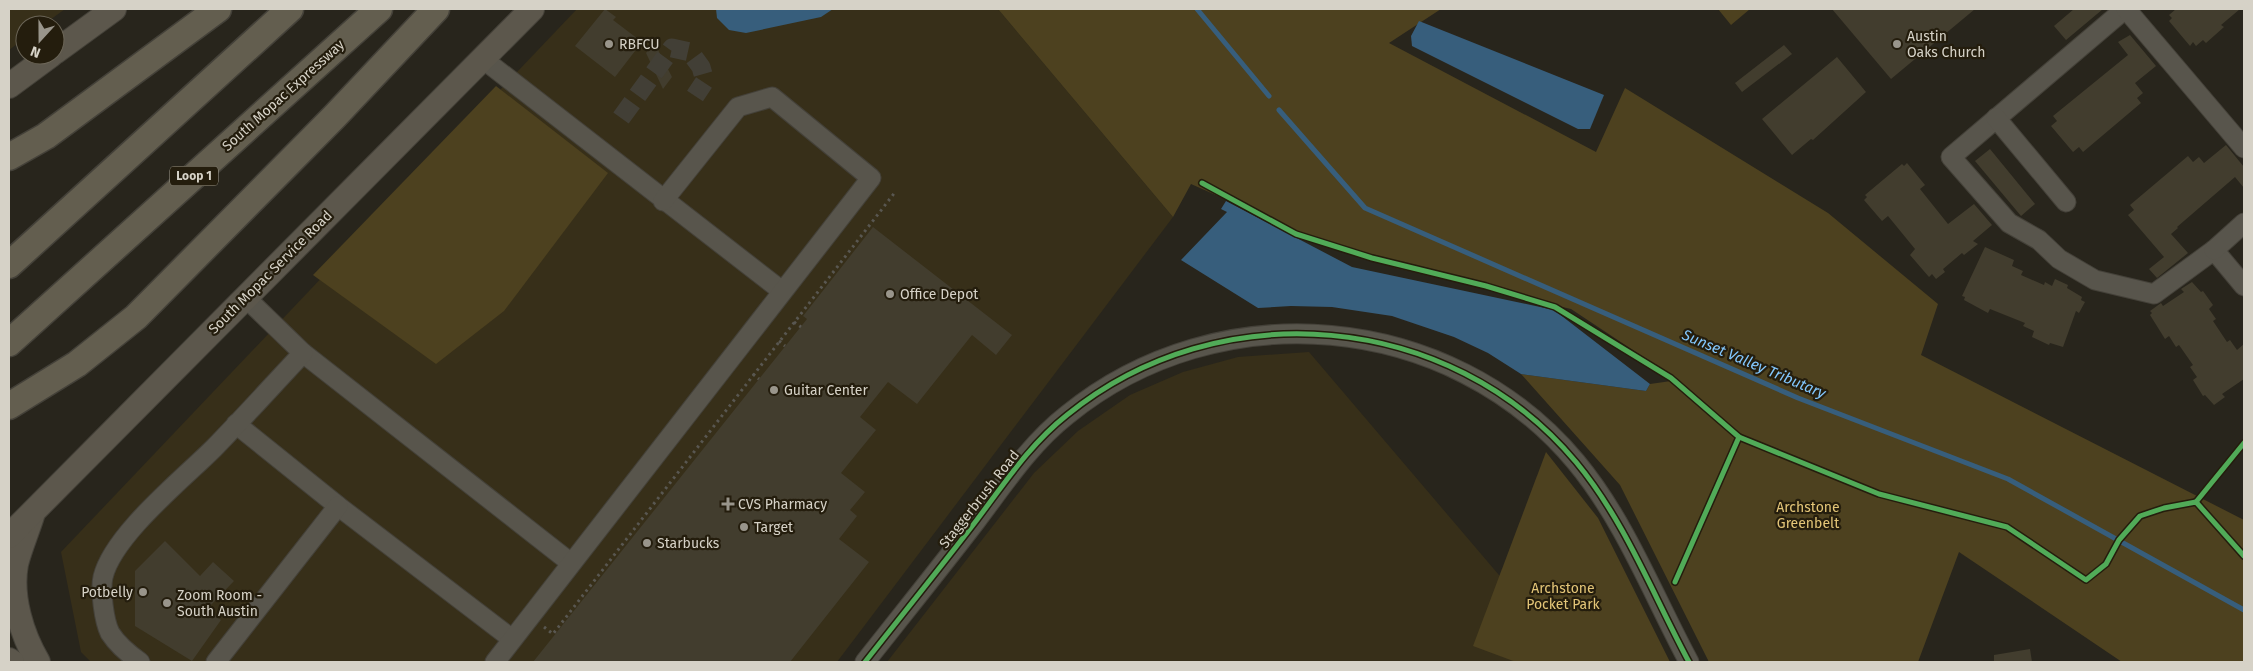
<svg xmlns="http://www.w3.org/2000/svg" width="2253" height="671" viewBox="0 0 2253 671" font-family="'Fira Sans',sans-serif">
<rect width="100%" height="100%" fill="#28251c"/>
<g fill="#372f19">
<polygon points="9,9 65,9 43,25 25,25 25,38 9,50"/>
<polygon points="577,9 998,9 1173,217 837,662 91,662 81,652 61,552"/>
<polygon points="1309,352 1573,662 887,662 1034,473 1078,431 1130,395 1183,372 1238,357"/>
</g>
<g fill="#4d411f">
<polygon points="998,9 1441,9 1389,43 1596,152 1625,88 1828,213 1938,304 1921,355 2244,520 2244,662 2122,662 1959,552 1918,662 1709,662 1620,485 1521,374 1646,391 1650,384 1678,380 1571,309 1396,268 1342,251 1191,184 1173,217"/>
<polygon points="1718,9 1750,9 1731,25"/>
<polygon points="496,86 608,173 504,311 436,364 313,275"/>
<polygon points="1546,452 1598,518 1670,662 1516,662 1473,646"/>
</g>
<g fill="#375e7c">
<polygon points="716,9 833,9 821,17 746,33 729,30 717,18"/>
<polygon points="1419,21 1604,95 1590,129 1578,129 1412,46 1411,36"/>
<polygon points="1226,201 1352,267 1554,310 1650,384 1646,391 1521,374 1488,353 1454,337 1392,316 1332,307 1291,306 1258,308 1181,260 1227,212 1221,209"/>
</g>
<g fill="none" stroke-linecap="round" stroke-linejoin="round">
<g stroke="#375e7c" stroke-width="5">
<polyline points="1197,9 1269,96"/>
<polyline points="1279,110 1365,208 1798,398 2008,479 2244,610"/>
</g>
</g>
<g fill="#423d2e">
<polygon points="605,9 616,17 613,20 642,42 615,77 575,46"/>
<polygon points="1832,9 1975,9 1891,79"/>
<polygon points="2074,9 2103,9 2066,40 2054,26"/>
<polygon points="2176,9 2240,9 2221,25 2224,27 2206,43 2203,40 2196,46 2193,42 2190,46 2169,21 2172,18 2169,15"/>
<polygon points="2130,35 2156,66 2135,83 2143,93 2137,98 2141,103 2083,152 2079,147 2073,152 2051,126 2057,121 2053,116 2128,55 2118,42"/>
<polygon points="654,42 672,77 663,89 646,53"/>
<polygon points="1784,45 1792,54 1742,92 1735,83"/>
<polygon points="1837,57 1866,92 1813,140 1811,139 1792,155 1762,119"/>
<polygon points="2226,145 2244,167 2244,188 2235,177 2177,227 2178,228 2171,234 2188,253 2157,278 2149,269 2164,257 2128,215 2134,210 2130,205 2188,156 2193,162 2199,157 2204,163"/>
<polygon points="1990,149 2035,204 2021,216 1975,161"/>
<polygon points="1907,163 1925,185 1920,189 1948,224 1974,204 1992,225 1973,241 1978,244 1964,255 1962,253 1943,269 1945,272 1936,279 1932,274 1929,277 1910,255 1915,249 1888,216 1882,221 1864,200 1867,197 1865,195 1902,164 1904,166"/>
<polygon points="873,227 1012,335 996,355 972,335 917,404 888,382 860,417 876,430 841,473 865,492 850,510 857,516 839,539 869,562 790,662 533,662 807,319 803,316"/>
<polygon points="1985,247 2014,260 2012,266 2023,271 2021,275 2044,285 2045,282 2052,286 2055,279 2068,285 2067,288 2082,297 2081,300 2085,302 2079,313 2076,311 2063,347 2050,343 2049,345 2032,337 2034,331 2023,326 2025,323 1990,309 1988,313 1964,300 1965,297 1962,296"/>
<polygon points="2192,282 2201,292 2203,291 2213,305 2209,309 2216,319 2213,321 2227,342 2230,340 2237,350 2244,344 2244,379 2222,394 2225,397 2214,405 2205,395 2203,396 2193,380 2197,377 2190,367 2193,365 2179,345 2176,347 2169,336 2165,339 2150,315 2152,313 2150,311 2161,303 2163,306 2184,292 2181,289"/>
<polygon points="165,541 200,576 213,562 234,581 208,608 221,620 192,661 135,626 135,571"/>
<polygon points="2030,649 2032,662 1994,662 1994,655"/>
</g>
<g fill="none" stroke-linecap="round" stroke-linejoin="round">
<polyline stroke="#423f36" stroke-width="19" stroke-dasharray="19 9" stroke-linecap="butt" points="621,118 672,48 690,52 701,67 705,81 695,96"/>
<defs>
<g id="minor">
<polyline points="2125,9 1951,157 2009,223 2039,240 2059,259 2095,280 2154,294 2214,250 2244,286"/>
<polyline points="2126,9 2244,148"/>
<polyline points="483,59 782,291"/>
<polyline points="1996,118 2066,202"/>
<polyline points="2214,250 2244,223"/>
<polyline points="303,353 571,563"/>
<polyline points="236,424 338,506 512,639"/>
<path d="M140,662C130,655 117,644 110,633C104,621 100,590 103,577C113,535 183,479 214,448C244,417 273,385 303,353L245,297"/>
<polyline points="216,662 338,506"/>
<polyline points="495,662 871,178 772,97 738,107 663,201"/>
<path d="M865,662C902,615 940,568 976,521C1004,484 1030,444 1067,415C1219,291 1450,311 1576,462C1625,521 1653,595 1689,662"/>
</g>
<g id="major">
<polyline points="55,52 114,9"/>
<polyline points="9,86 51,55"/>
<path d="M32,516C27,532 20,548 16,564C10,597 22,635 38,662"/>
<polyline points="9,536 532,9"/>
<polyline points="9,660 12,662"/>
</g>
<g id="highway">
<polyline points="9,157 46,136 218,9"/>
<polyline points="9,265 290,9"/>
<polyline points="9,343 379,9"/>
<polyline points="9,406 77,364 136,317 335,116 436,9"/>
</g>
</defs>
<use href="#minor" stroke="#444139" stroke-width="21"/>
<use href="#major" stroke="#444139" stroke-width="26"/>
<use href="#highway" stroke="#444139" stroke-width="29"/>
<g stroke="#595751" stroke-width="3" stroke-dasharray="2.5 4" stroke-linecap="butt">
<polyline points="794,322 801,327"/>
<polyline points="779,341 785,346"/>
<polyline points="753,374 759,379"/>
<polyline points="544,627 553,634 896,191"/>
</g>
<use href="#minor" stroke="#58554c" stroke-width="19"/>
<use href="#major" stroke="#5c574c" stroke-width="24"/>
<use href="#highway" stroke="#635e4f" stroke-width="26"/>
<defs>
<g id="cycleway">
<polyline points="1202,183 1296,234 1372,258 1486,286 1555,307 1671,378 1739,437 1879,494 2007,527 2086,580 2106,564 2119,540 2140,516 2164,508 2196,502 2244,556"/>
<polyline points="2196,502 2244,443"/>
<polyline points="1675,582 1739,437"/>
<path d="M865,662C902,615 940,568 976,521C1004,484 1030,444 1067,415C1219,291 1450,311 1576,462C1625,521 1653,595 1689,662"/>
</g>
</defs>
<use href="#cycleway" stroke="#241d0d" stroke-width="8"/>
<use href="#cycleway" stroke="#51ab58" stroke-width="5"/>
</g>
<g fill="#99958b" stroke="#241d0d" stroke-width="2">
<circle cx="609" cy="44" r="5"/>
<circle cx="1897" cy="44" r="5"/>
<circle cx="890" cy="294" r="5"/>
<circle cx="774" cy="390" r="5"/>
<path d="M725.5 496.5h5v5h5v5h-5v5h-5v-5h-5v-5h5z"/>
<circle cx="744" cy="527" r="5"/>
<circle cx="647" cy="543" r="5"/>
<circle cx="143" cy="592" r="5"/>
<circle cx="167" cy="603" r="5"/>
</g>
<g text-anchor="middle" stroke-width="4.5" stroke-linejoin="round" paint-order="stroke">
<rect fill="#241d0d" stroke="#a19c8f" stroke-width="1" x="170" y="166.5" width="48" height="19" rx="4"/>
<g font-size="12" font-weight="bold" fill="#d6d2c7">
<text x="194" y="180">Loop 1</text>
</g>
<g font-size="14" fill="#d6d2c7" stroke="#241d0d" text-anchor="start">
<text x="1907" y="41">Austin<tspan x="1907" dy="16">Oaks Church</tspan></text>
<text x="619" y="49">RBFCU</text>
<text x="900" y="299">Office Depot</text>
<text x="784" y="395">Guitar Center</text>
<text x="738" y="509">CVS Pharmacy</text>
<text x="754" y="532">Target</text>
<text x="657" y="548">Starbucks</text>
<text x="133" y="597" text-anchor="end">Potbelly</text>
<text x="177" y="600">Zoom Room -<tspan x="177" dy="16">South Austin</tspan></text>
</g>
<g font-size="14" fill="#d6d2c7" stroke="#241d0d">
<text transform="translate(283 95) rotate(-42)" y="5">South Mopac Expressway</text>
<text transform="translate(270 272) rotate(-45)" y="5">South Mopac Service Road</text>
<text transform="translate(979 499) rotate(-52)" y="5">Staggerbrush Road</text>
</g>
<g font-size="14" fill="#e4c678" stroke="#241d0d">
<text x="1808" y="512">Archstone<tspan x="1808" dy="16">Greenbelt</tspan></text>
<text x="1563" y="593">Archstone<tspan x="1563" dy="16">Pocket Park</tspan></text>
</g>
<g font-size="15" font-style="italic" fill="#83c7fd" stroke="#241d0d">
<text transform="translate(1754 364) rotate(23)" y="5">Sunset Valley Tributary</text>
</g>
</g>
<rect width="2253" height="671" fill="none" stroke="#d6d2c7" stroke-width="20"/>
<g transform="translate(40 40) rotate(201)"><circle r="24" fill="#241d0d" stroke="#6b6557"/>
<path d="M0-4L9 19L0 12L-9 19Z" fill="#99958b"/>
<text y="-8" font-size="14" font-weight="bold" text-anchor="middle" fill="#d6d2c7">N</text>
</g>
</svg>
